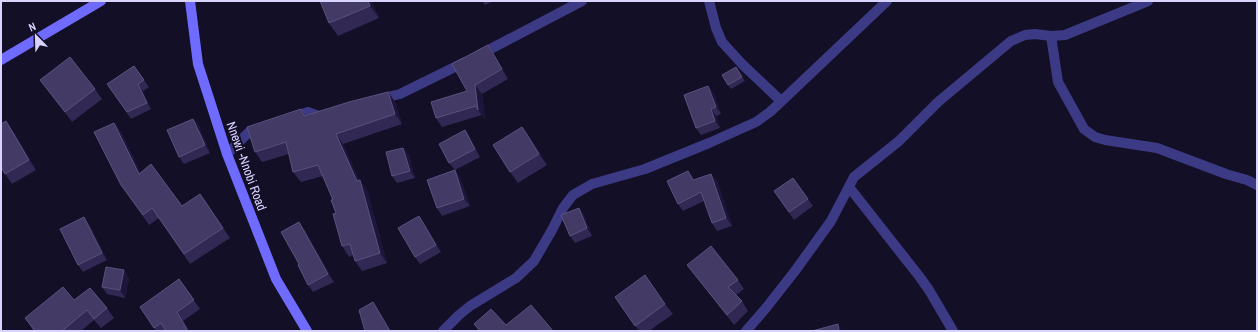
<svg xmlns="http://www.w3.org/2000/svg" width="1258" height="332" viewBox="0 0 1258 332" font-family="'Archivo Narrow',sans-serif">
<rect width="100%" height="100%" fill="#130f26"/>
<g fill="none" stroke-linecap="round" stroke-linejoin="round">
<g stroke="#3d3a85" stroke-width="10">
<polyline points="709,1 716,28 722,42 743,65 781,101"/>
<polyline points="1051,36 1058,82 1084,129 1095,137 1105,140 1157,148 1226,174 1247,180 1257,185"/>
<polyline points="479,55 582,1"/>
<polyline points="379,99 400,94 465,62"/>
<polyline points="291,118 308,112 321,117 324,116"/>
<polyline points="227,154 249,132 261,128"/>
<polyline points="849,187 919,276 929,290 953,331"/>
<polyline points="443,331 459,315 470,306 516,278 534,261 552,230 563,208 573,195 592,184 645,169 709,143 756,122 770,112 887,1"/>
<polyline points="746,331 766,308 795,271 831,221 854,177 899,141 938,102 1011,41 1025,35 1035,34 1051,36 1065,35 1148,1"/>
</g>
<g stroke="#6f6bff" stroke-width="10">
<polyline points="190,1 198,64 227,154 276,279 307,331"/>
<polyline points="1,60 101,1"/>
</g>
</g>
<g fill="#312854">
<polygon points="371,1 379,18 338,36 329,23"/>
<polygon points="482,1 494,1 485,5"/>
<polygon points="488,45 494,54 508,79 482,94 485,119 482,115 442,127 436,118 467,91"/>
<polygon points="134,66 149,87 143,91 151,109 131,119 107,84"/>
<polygon points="736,67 745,81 731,89 728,85"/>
<polygon points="40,80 95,89 102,99 72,122"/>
<polygon points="708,86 714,94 721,114 716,116 720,128 701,135 696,128"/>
<polygon points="388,92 395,102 402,124 343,144 359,180 360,180 367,190 387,263 362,271 355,261 353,255 349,257 342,246 333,200 323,176 301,182 293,172 289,154 262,162 255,152 301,109 305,115"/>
<polygon points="193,119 199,126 210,153 184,164 179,157"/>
<polygon points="114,123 121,132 140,172 182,206 200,194 230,238 190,264 159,218 149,225 121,185"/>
<polygon points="522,127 530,137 547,165 518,183 510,172"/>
<polygon points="465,130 470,138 480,157 455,170 460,178 470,206 442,216 437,208 455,170 449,163"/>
<polygon points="13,131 36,170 12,184 5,174"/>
<polygon points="403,148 409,155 415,178 397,183 392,176"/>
<polygon points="711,174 717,181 732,226 717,231 712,223 704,201 683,211 678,204 694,180"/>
<polygon points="793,178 813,206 794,220 774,191"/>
<polygon points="579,208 584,215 592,236 575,243 570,236"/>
<polygon points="419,216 424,223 441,252 420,264 415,257"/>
<polygon points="89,224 107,260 83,272 78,265"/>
<polygon points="304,229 334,282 313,292 308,285 299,264"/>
<polygon points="687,265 738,280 744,289 736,295 742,301 748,311 734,325 694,274"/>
<polygon points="129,278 125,298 107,294 102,287"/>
<polygon points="179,279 200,309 183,321 189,331 156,331 140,307"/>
<polygon points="615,297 665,304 673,314 649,331 639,331"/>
<polygon points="74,300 107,308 114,318 101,328 94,320 81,331 34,331 25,318"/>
</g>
<g fill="#1d163a">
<polygon points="368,1 371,1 379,18 370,6"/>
<polygon points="488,45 494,54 508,79 502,69"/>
<polygon points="138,84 143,91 151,109 147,103"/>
<polygon points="475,85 482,94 485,119 478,110"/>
<polygon points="708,86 714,94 721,114 716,107"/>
<polygon points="388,92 395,102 402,124 395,114"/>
<polygon points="711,109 716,116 720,128 715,121"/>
<polygon points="193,119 199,126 210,153 205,145"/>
<polygon points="6,121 13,131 36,170 29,160"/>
<polygon points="114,123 121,132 146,183 139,174"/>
<polygon points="522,127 530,137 547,165 539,154"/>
<polygon points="465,130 470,138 480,157 475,149"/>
<polygon points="336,134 343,144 362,186 360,180 367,190 387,263 380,253 357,181"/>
<polygon points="403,148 409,155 415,178 410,171"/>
<polygon points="455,170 460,178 470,206 464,199"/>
<polygon points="688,171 694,178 698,187 693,180"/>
<polygon points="711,174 717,181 732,226 726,218"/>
<polygon points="579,208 584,215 592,236 587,228"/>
<polygon points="419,216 424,223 441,252 436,245"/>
<polygon points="84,217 89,224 107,260 102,253"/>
<polygon points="299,222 304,229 334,282 328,274"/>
<polygon points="124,270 129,278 125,298 120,290"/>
<polygon points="373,302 380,313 391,331 390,331"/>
<polygon points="177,312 183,321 189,331 188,331"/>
<polygon points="838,324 842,331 839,331"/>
</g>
<g fill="#433a66" stroke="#5a527e">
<polygon points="320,1 368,1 370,6 329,23"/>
<polygon points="488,45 502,69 475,85 478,110 476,106 436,118 431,102 467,91 452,64"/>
<polygon points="70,57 95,89 65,112 40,80"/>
<polygon points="134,66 144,80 138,84 147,103 127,112 107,84"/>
<polygon points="736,67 742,77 728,85 722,75"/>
<polygon points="708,86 716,107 711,109 715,121 696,128 684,95"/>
<polygon points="388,92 395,114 336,134 357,181 360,180 380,253 355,261 350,244 342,246 333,214 336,213 331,200 333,200 318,165 293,172 286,142 255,152 247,127 301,109 304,116 349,102"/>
<polygon points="193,119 205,145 179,157 167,130"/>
<polygon points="6,121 29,160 5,174 1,167 1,124"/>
<polygon points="114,123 139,174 151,164 182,206 200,194 223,228 184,254 152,208 143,215 121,185 94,132"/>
<polygon points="522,127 539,154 510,172 493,145"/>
<polygon points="465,130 475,149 449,163 439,144"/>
<polygon points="403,148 410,171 392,176 386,152"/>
<polygon points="455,170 464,199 437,208 427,180"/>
<polygon points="688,171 693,180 711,174 726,218 712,223 701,192 678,204 667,181"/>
<polygon points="793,178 808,199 789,212 774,191"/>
<polygon points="579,208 587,228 570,236 561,215"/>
<polygon points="419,216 436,245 415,257 398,228"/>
<polygon points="84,217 102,253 78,265 60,229"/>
<polygon points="299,222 328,274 308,285 298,265 299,264 281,232"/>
<polygon points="711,246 738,280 728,287 742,301 727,315 687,265"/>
<polygon points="106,267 124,270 120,290 102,287"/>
<polygon points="645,275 665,304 635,326 615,297"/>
<polygon points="179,279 194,300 177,312 188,331 166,331 161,323 154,328 140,307"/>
<polygon points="63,287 74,300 90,288 107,308 94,319 87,310 62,331 35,331 25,318"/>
<polygon points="373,302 390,331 365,331 359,310"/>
<polygon points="531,305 553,331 480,331 474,324 491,309 506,325"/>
<polygon points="838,324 839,331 812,331"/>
</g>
<g text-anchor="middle" stroke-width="4" stroke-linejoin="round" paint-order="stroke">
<g font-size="13" fill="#d9d4ff" stroke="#130f26">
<text transform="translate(247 166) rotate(70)" y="5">Nnewi -Nnobi Road</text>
</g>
</g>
<rect width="1258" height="332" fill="none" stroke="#d9d4ff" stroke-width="4"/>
<g transform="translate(36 36) rotate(337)" stroke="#130f26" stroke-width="3" paint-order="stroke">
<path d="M0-3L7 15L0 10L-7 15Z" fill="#d9d4ff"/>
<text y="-6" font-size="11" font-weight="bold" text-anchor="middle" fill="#d9d4ff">N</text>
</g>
</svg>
